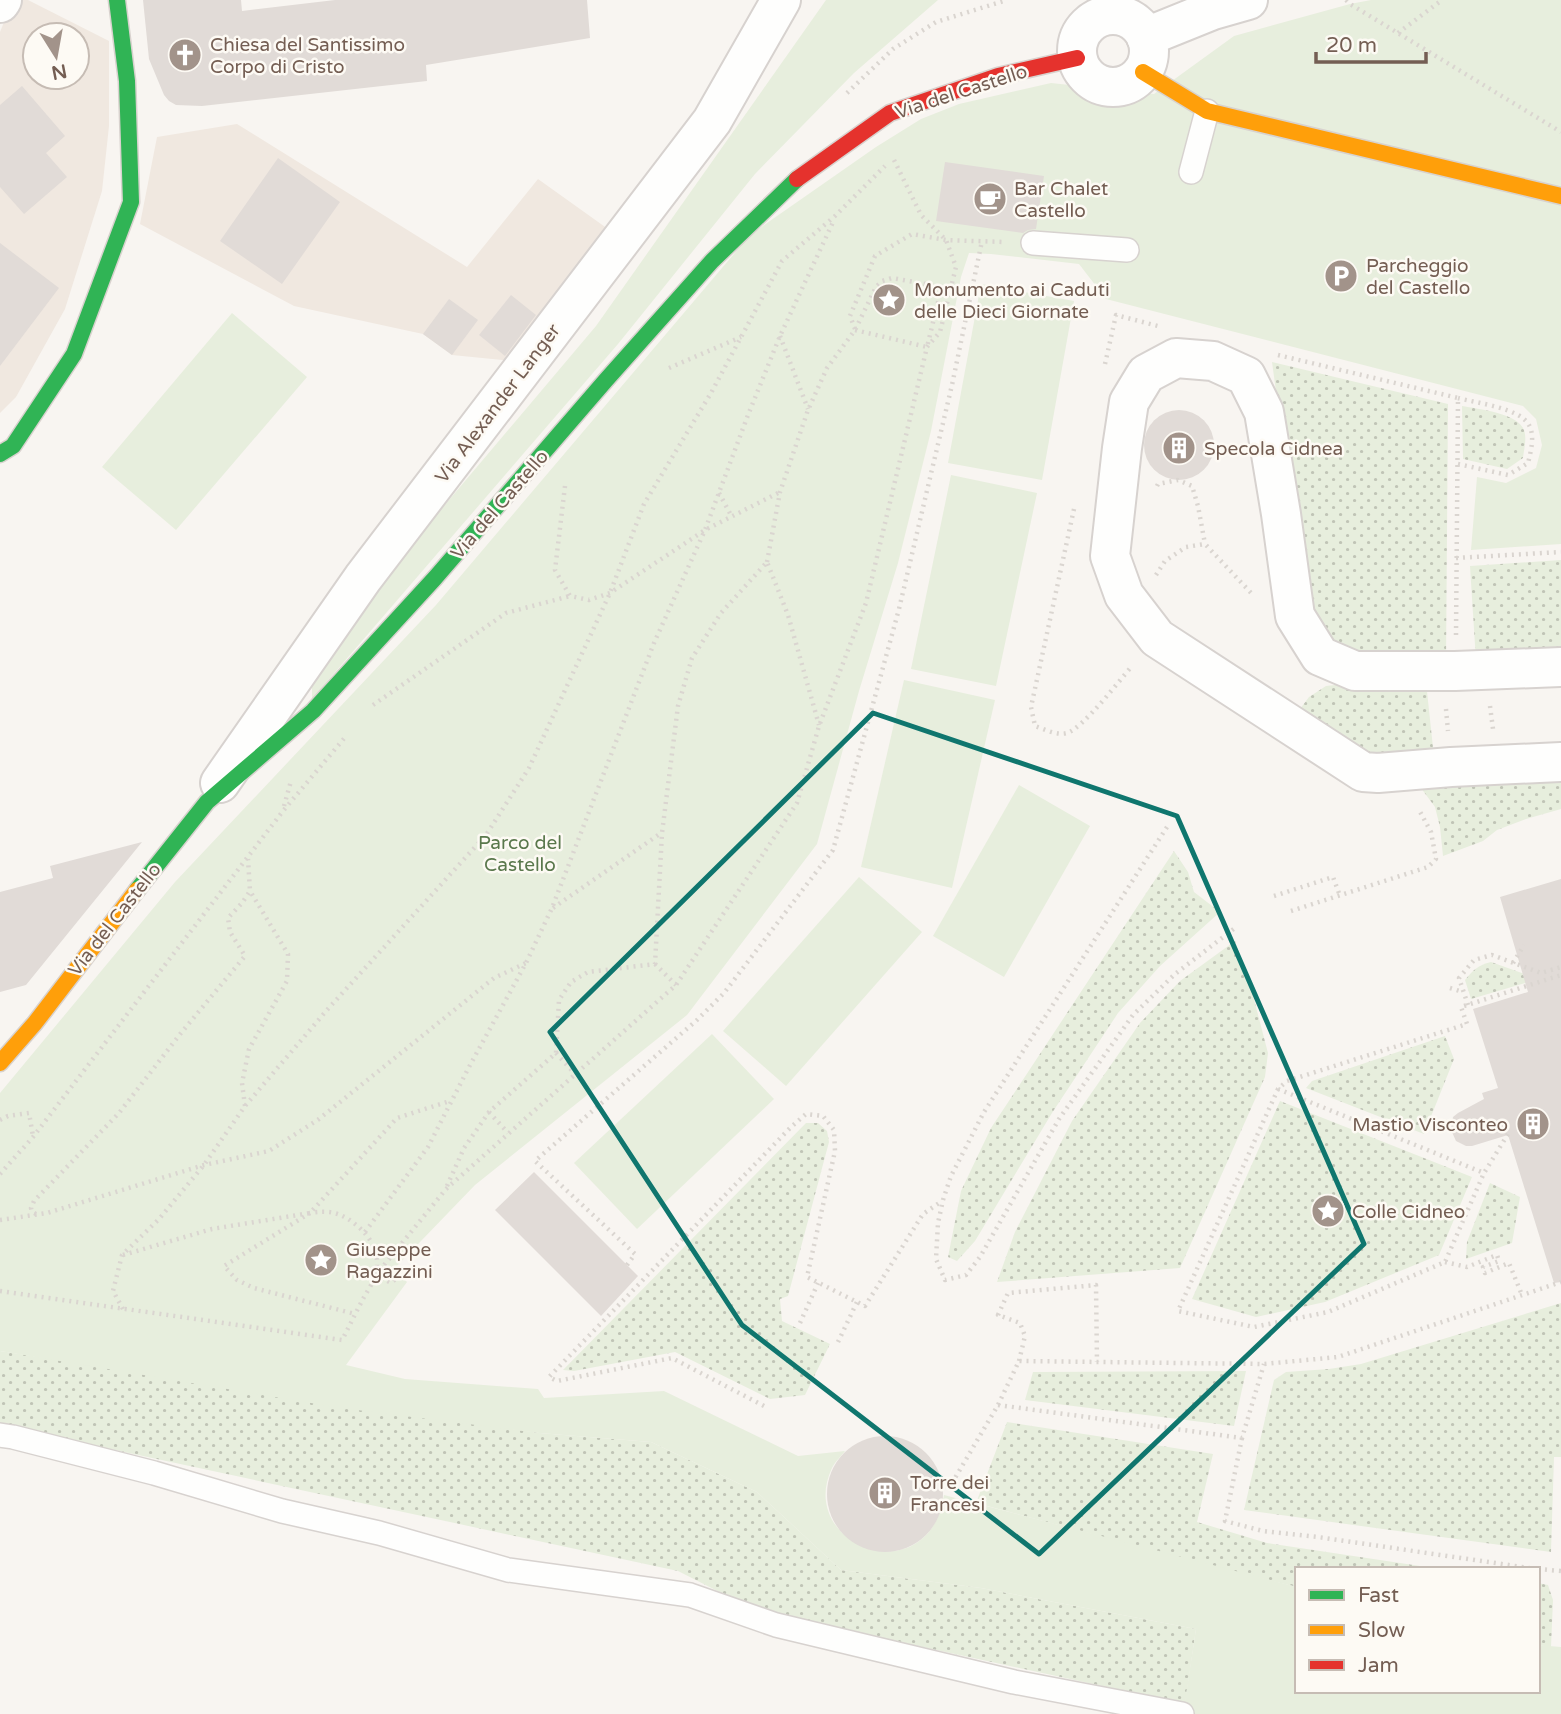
<svg xmlns="http://www.w3.org/2000/svg" width="1561" height="1714" viewBox="0 0 1561 1714" font-family="'Varela Round',sans-serif">
<defs>
<pattern id="grass-dots" width="8" height="8" patternUnits="userSpaceOnUse" patternTransform="scale(1.75)"><rect width="8" height="8" fill="#e7eedd"/><path d="M2 2h.1M6 6h.1" fill="none" stroke="#c0c4b6" stroke-width="1.8" stroke-linecap="round"/></pattern>
</defs>
<rect width="100%" height="100%" fill="#f8f5f1"/>
<g fill="#f0e8e0" fill-rule="evenodd">
<path d="M13,0H28L109,41V126L102,191L65,309L16,397L0,413V32ZM35,35H77V77H35Z"/>
<polygon points="237,124 467,267 538,179 608,229 512,361 452,355 423,334 294,306 140,224 157,137"/>
</g>
<g fill="url(#grass-dots)">
<polygon points="1272,362 1448,404 1446,663 1356,661 1325,645 1306,612"/>
<path d="M1462,406C1478,409 1518,413 1524,430C1527,439 1524,449 1523,458L1507,469L1463,459Z"/>
<polygon points="1561,560 1561,656 1476,661 1470,566"/>
<polygon points="1426,682 1434,757 1369,763 1294,717 1309,697 1326,686 1353,683"/>
<polygon points="1561,778 1561,809 1526,819 1497,830 1483,841 1443,856 1440,827 1435,807 1418,784"/>
<polygon points="1174,851 1188,872 1194,892 1220,912 1160,966 1118,1013 1052,1113 975,1241 957,1261 948,1257 961,1191 991,1128"/>
<polygon points="1235,941 1250,984 1268,1053 1265,1077 1180,1268 997,1282 1015,1232 1072,1121 1140,1023 1180,981"/>
<path d="M1491,962L1539,979L1471,999L1465,980C1473,970 1478,965 1491,962Z"/>
<polygon points="1445,1036 1454,1059 1424,1134 1306,1088 1312,1081"/>
<polygon points="1280,1101 1472,1177 1439,1255 1325,1302 1256,1317 1192,1299"/>
<polygon points="806,1123 818,1123 827,1131 829,1142 788,1296 780,1299 782,1321 830,1344 805,1395 770,1399 675,1352 574,1371 563,1370"/>
<polygon points="1490,1183 1520,1197 1512,1243 1466,1259 1467,1242"/>
<polygon points="1561,1303 1561,1457 1554,1457 1551,1552 1244,1510 1274,1380 1286,1372 1329,1369 1361,1364"/>
<polygon points="0,1351 539,1433 651,1442 757,1492 841,1570 981,1588 1196,1629 1185,1704 757,1611 678,1571 31,1432 0,1428"/>
<polygon points="1246,1371 1234,1426 1025,1400 1033,1372"/>
<polygon points="1007,1422 1213,1454 1197,1522 1267,1543 1440,1569 1297,1569 1297,1587 1207,1565 976,1503"/>
<polygon points="1538,1583 1548,1585 1553,1600 1551,1647 1538,1645"/>
</g>
<g fill="#e7eedd">
<polygon points="826,0 938,0 854,73 755,174 618,344 312,699 312,672 422,532 596,326"/>
<path d="M1371,0H1561V544L1471,550L1477,477L1506,483L1536,468L1542,445L1536,419L1523,406L1106,299L1079,264L991,254L969,253L961,277L931,431L898,563L859,691L817,844L687,1015L475,1185L394,1269L407,1282L346,1365L405,1379L538,1389L544,1398L664,1391L798,1456L845,1451C841,1456 835,1462 832,1468C795,1545 928,1596 944,1495L1297,1587V1691H1538V1645L1561,1647V1714H1183L1196,1629L981,1588L841,1570L757,1492L651,1442L539,1433L341,1408L0,1351V1093L175,882L436,605L750,235L876,147L921,119L959,104L1051,83L1154,94L1234,36L1350,4Z"/>
<polygon points="981,284 1074,301 1042,480 948,463"/>
<polygon points="232,313 307,377 176,530 102,467"/>
<polygon points="951,475 1037,493 996,686 911,669"/>
<polygon points="904,680 995,700 952,888 861,867"/>
<polygon points="1019,785 1090,826 1004,977 933,936"/>
<polygon points="859,877 922,932 786,1086 723,1031"/>
<polygon points="712,1034 774,1099 637,1229 574,1163"/>
</g>
<g fill="#e1dbd7">
<polygon points="143,0 241,0 242,11 335,0 587,0 590,38 426,65 427,81 202,106 176,105 169,101 164,95 149,59"/>
<polygon points="22,86 65,136 46,153 67,177 24,214 0,187 0,105"/>
<polygon points="278,158 340,202 282,284 220,241"/>
<polygon points="945,162 1044,176 1036,229 1028,230 1023,233 936,221"/>
<polygon points="0,243 59,288 0,366"/>
<polygon points="511,295 536,315 505,356 479,335"/>
<polygon points="449,299 478,320 452,355 423,334"/>
<circle cx="1179" cy="445" r="35"/>
<polygon points="142,842 26,985 0,992 0,892 53,878 50,866"/>
<polygon points="1561,879 1561,1282 1554,1283 1508,1135 1472,1146 1466,1146 1456,1141 1451,1130 1453,1117 1458,1113 1484,1099 1482,1093 1498,1088 1473,1009 1528,992 1500,897"/>
<polygon points="534,1172 638,1276 601,1316 495,1210"/>
<circle cx="885" cy="1494" r="58"/>
</g>
<g fill="none" stroke-linecap="round" stroke-linejoin="round">
<defs>
<g id="lane">
<polyline points="1191,172 1207,111"/>
<polyline points="1033,243 1127,250"/>
<polyline points="0,1435 13,1437 154,1473 282,1511 379,1533 508,1570 690,1595 776,1625 1014,1682 1182,1714"/>
</g>
<g id="street">
<polyline points="0,3 2,0"/>
<circle cx="1113" cy="51" r="36"/>
<polyline points="1146,37 1213,10 1248,0"/>
<polyline points="1561,667 1455,671 1355,671 1320,656 1295,616 1281,514 1264,412 1246,376 1213,361 1176,358 1146,374 1129,402 1122,448 1110,556 1124,595 1157,638 1363,772 1378,773 1451,767 1561,762"/>
<polyline points="220,783 363,578 712,121 781,0"/>
</g>
<g id="fast">
<polyline points="0,454 13,446 74,354 131,202 127,81 117,0"/>
<polyline points="137,890 207,802 313,711 435,578 606,380 712,261 797,179"/>
</g>
<g id="slow">
<polyline points="1143,72 1207,111 1561,196"/>
<polyline points="0,1063 35,1023 137,890"/>
</g>
<polyline id="jam" points="797,179 890,113 998,76 1077,58"/>
</defs>
<use href="#lane" stroke="#d7d2cf" stroke-width="26"/>
<use href="#street" stroke="#d7d2cf" stroke-width="42"/>
<use href="#fast" stroke="#d8d2ce" stroke-width="19"/>
<use href="#slow" stroke="#d8d2ce" stroke-width="19"/>
<use href="#jam" stroke="#d8d2ce" stroke-width="19"/>
<g stroke="#dad5d0" stroke-width="4.5" stroke-dasharray="2 5" stroke-linecap="butt">
<polyline points="1346,0 1350,4 1561,132"/>
<polyline points="1398,33 1442,0"/>
<polyline points="847,93 893,49 936,22 1007,0"/>
<polyline points="855,329 850,316 875,256 912,234 946,240 1004,242"/>
<polyline points="780,336 808,409"/>
<polyline points="1278,355 1458,398 1456,635"/>
<polyline points="1105,364 1116,315 1158,326"/>
<polyline points="669,368 741,337"/>
<path d="M1458,398C1476,403 1520,408 1529,425C1535,436 1531,451 1528,463L1508,475L1458,464"/>
<polyline points="565,486 555,570 570,596 589,600 610,593 705,530 780,492"/>
<polyline points="1157,486 1158,484 1178,480 1192,486 1198,506 1205,544"/>
<polyline points="719,493 732,517"/>
<path d="M1074,509L1031,707L1035,726C1044,729 1057,736 1067,733C1083,728 1119,681 1132,666"/>
<polyline points="1456,558 1561,552"/>
<polyline points="767,562 780,492 808,410 827,368 855,330 876,287 882,281 892,278 931,285 938,289 939,298 927,347 855,330"/>
<polyline points="1156,575 1165,561 1186,547 1205,544 1253,595"/>
<polyline points="373,705 506,613 570,596"/>
<polyline points="1490,706 1493,729"/>
<polyline points="1446,709 1448,731"/>
<polyline points="284,806 291,781"/>
<polyline points="1167,827 984,1112 951,1176 943,1200 938,1223 936,1259 945,1280 966,1275 980,1257 1059,1119 1133,1015 1175,974 1235,928"/>
<polyline points="1274,896 1333,877 1340,896"/>
<polyline points="553,908 661,833"/>
<polyline points="1291,911 1428,867 1436,859 1431,832 1418,808"/>
<polyline points="1513,963 1524,945"/>
<polyline points="655,964 676,985"/>
<polyline points="1450,988 1463,992"/>
<polyline points="1468,1005 1459,978 1474,960 1492,955 1541,973 1561,967"/>
<polyline points="556,1053 575,1074"/>
<polyline points="1278,1089 1484,1173"/>
<polyline points="245,1106 242,1083 249,1049 287,981 288,954 250,891"/>
<polyline points="489,1112 508,1133"/>
<polyline points="0,1120 8,1116 29,1113 33,1136"/>
<polyline points="1508,1134 1484,1173 1445,1262 1328,1312 1254,1327 1178,1311 1278,1089 1287,1081 1467,1024 1461,1007 1561,975"/>
<polyline points="0,1174 33,1137 283,811 347,735"/>
<polyline points="447,1186 464,1148 489,1112 556,1053 559,1000 571,982 588,972 655,964 662,833 678,706 692,658 721,613 767,562 788,615 819,725"/>
<polyline points="36,1214 32,1212 31,1208 34,1201 119,1113 181,1033 245,956 230,932 228,918 242,903 250,891 248,859"/>
<polyline points="0,1220 47,1213 204,1165 269,1151 319,1119 494,978 526,963"/>
<polyline points="365,1232 428,1147 469,1067 526,963 552,908 654,643 705,530 748,415 780,336 834,220"/>
<polyline points="123,1255 212,1229 310,1213 397,1118 450,1101"/>
<polyline points="1445,1262 1467,1267 1497,1255 1499,1261 1483,1267 1485,1273 1509,1263 1522,1295"/>
<polyline points="627,1265 635,1254 535,1161 697,1020 724,993 833,850 899,609 952,385 982,241"/>
<polyline points="400,1275 391,1283 376,1275 446,1189 676,985 797,803 819,726 866,603 927,347 940,332 956,267 946,240 921,215 893,158"/>
<path d="M0,1291L342,1340C349,1327 355,1314 362,1301C366,1293 372,1285 375,1276C382,1256 371,1236 355,1224C340,1212 328,1210 310,1213L224,1266L237,1280L254,1288L355,1314"/>
<polyline points="123,1309 113,1291 122,1255 159,1219 204,1165 245,1106 327,1010 486,835 529,768 610,593 644,504 711,393 782,261 835,216 885,166"/>
<polyline points="800,1323 818,1283"/>
<polyline points="838,1342 857,1302"/>
<polyline points="1019,1361 1025,1336 1020,1323 998,1315 1008,1293 1096,1285 1097,1362"/>
<polyline points="998,1405 1242,1438 1264,1364"/>
<polyline points="764,1406 672,1358 557,1381 549,1377 791,1127 806,1114 823,1116 834,1130 835,1151 807,1277 865,1306 923,1214 942,1201"/>
<polyline points="1242,1438 1225,1521 1263,1531 1318,1537 1536,1569"/>
<polyline points="943,1483 955,1478 998,1405 1019,1361 1264,1364 1338,1357 1561,1282"/>
<polyline points="1538,1569 1561,1571"/>
</g>
<use href="#lane" stroke="#fefefd" stroke-width="23"/>
<use href="#street" stroke="#fefefd" stroke-width="38"/>
<use href="#fast" stroke="#30b455" stroke-width="16"/>
<use href="#slow" stroke="#ff9f0a" stroke-width="16"/>
<use href="#jam" stroke="#e5322d" stroke-width="16"/>
</g>
<path fill="none" stroke="#0f766e" stroke-width="5" stroke-linejoin="round" d="M873,713L1177,816L1364,1244L1039,1554L742,1325L550,1032Z"/>
<defs>
<symbol id="church-disc" viewBox="-11 -11 22 22"><circle r="9.5" fill="#a2938a" stroke="#fdfaf4"/><path d="M-1.2-6h2.4v3.5h3.3v2.4h-3.3V6h-2.4V-.1h-3.3v-2.4h3.3Z" fill="#fff"/></symbol>
<symbol id="cafe-disc" viewBox="-11 -11 22 22"><circle r="9.5" fill="#a2938a" stroke="#fdfaf4"/><path d="M-5.5-4.5H6V0H3Q3 3.5 0 3.5H-2.5Q-5.5 3.5-5.5 0ZM3-3.2v2h1.7v-2ZM-6 4.5H4V6H-6Z" fill="#fff"/></symbol>
<symbol id="parking-disc" viewBox="-11 -11 22 22"><circle r="9.5" fill="#a2938a" stroke="#fdfaf4"/><path d="M-3.5-5.5H1a3.5 3.5 0 0 1 0 7H-1V5.5H-3.5ZM-1-3.4V-.6H.8a1.4 1.4 0 0 0 0-2.8Z" fill="#fff"/></symbol>
<symbol id="sight-disc" viewBox="-11 -11 22 22"><circle r="9.5" fill="#a2938a" stroke="#fdfaf4"/><path d="M0-6L1.8-2.2L6-1.7L2.9 1.2L3.7 5.4L0 3.3L-3.7 5.4L-2.9 1.2L-6-1.7L-1.8-2.2Z" fill="#fff"/></symbol>
<symbol id="building-disc" viewBox="-11 -11 22 22"><circle r="9.5" fill="#a2938a" stroke="#fdfaf4"/><path d="M-4-6H4V6H1V3H-1V6H-4ZM-2.5-4.3h1.7v1.8h-1.7ZM.8-4.3h1.7v1.8H.8ZM-2.5-1h1.7V.8h-1.7ZM.8-1h1.7V.8H.8Z" fill="#fff"/></symbol>
</defs>
<g fill-rule="evenodd">
<use href="#church-disc" x="166" y="36" width="38" height="38"/>
<use href="#cafe-disc" x="971" y="180" width="38" height="38"/>
<use href="#parking-disc" x="1322" y="257" width="38" height="38"/>
<use href="#sight-disc" x="870" y="281" width="38" height="38"/>
<use href="#building-disc" x="1160" y="429" width="38" height="38"/>
<use href="#building-disc" x="1514" y="1105" width="38" height="38"/>
<use href="#sight-disc" x="1309" y="1192" width="38" height="38"/>
<use href="#sight-disc" x="302" y="1241" width="38" height="38"/>
<use href="#building-disc" x="866" y="1474" width="38" height="38"/>
</g>
<g text-anchor="middle" stroke-width="5" stroke-linejoin="round" paint-order="stroke">
<g font-size="19" fill="#745e53" stroke="#fdfaf4" text-anchor="start">
<text x="210" y="51">Chiesa del Santissimo<tspan x="210" dy="22">Corpo di Cristo</tspan></text>
<text x="1014" y="195">Bar Chalet<tspan x="1014" dy="22">Castello</tspan></text>
<text x="1366" y="272">Parcheggio<tspan x="1366" dy="22">del Castello</tspan></text>
<text x="914" y="296">Monumento ai Caduti<tspan x="914" dy="22">delle Dieci Giornate</tspan></text>
<text x="1204" y="455">Specola Cidnea</text>
<text x="1508" y="1131" text-anchor="end">Mastio Visconteo</text>
<text x="1352" y="1218">Colle Cidneo</text>
<text x="346" y="1256">Giuseppe<tspan x="346" dy="22">Ragazzini</tspan></text>
<text x="910" y="1489">Torre dei<tspan x="910" dy="22">Francesi</tspan></text>
</g>
<g font-size="19" fill="#745e53" stroke="#fdfaf4">
<text transform="translate(961 91) rotate(-18)" y="7">Via del Castello</text>
<text transform="translate(497 403) rotate(-53)" y="7">Via Alexander Langer</text>
<text transform="translate(499 504) rotate(-49)" y="7">Via del Castello</text>
<text transform="translate(114 919) rotate(-52)" y="7">Via del Castello</text>
</g>
<g font-size="19" fill="#5a784c" stroke="#fdfaf4">
<text x="520" y="849">Parco del<tspan x="520" dy="22">Castello</tspan></text>
</g>
</g>
<rect x="1295" y="1567" width="245" height="126" fill="#fdfaf4" stroke="#c6bcb4" stroke-width="2"/>
<rect x="1309" y="1590" width="35" height="10" fill="#30b455" stroke="#c6bcb4" stroke-width="2"/>
<text x="1358" y="1602" font-size="21" fill="#745e53">Fast</text>
<rect x="1309" y="1625" width="35" height="10" fill="#ff9f0a" stroke="#c6bcb4" stroke-width="2"/>
<text x="1358" y="1637" font-size="21" fill="#745e53">Slow</text>
<rect x="1309" y="1660" width="35" height="10" fill="#e5322d" stroke="#c6bcb4" stroke-width="2"/>
<text x="1358" y="1672" font-size="21" fill="#745e53">Jam</text>
<g transform="translate(56 56) rotate(169)"><circle r="33" fill="#fdfaf4" stroke="#c6bcb4" stroke-width="2"/>
<path d="M0-5L12 26L0 18L-12 26Z" fill="#a2938a"/>
<text y="-10" font-size="19" font-weight="bold" text-anchor="middle" fill="#745e53">N</text>
</g>
<path d="M1316 52v10h110v-10" fill="none" stroke="#745e53" stroke-width="3.5"/>
<text x="1326" y="52" font-size="21" fill="#745e53" stroke="#fdfaf4" stroke-width="5" paint-order="stroke">20 m</text>
</svg>
